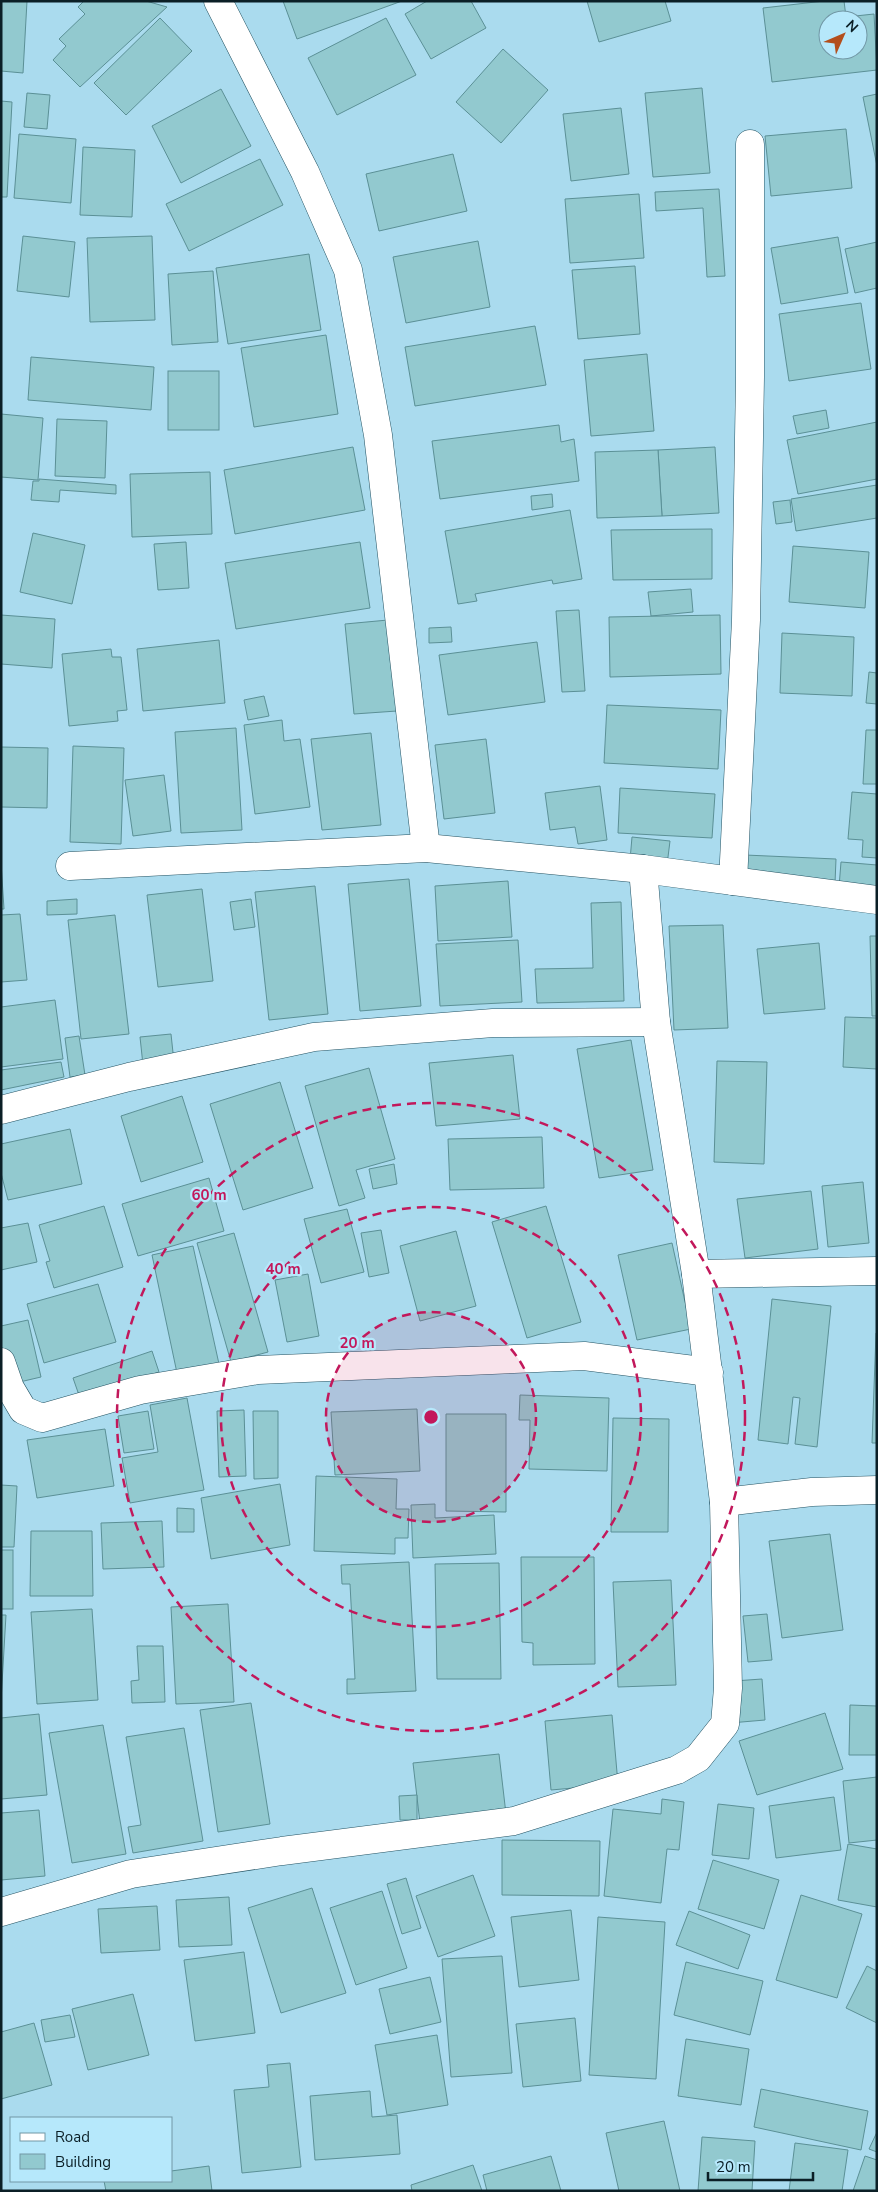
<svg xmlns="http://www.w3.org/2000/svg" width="878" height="2192" viewBox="0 0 878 2192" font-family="'Nunito Sans',sans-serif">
<rect width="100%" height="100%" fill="#aadbee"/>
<g fill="#92c9cf" stroke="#5b9096" fill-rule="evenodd">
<polygon points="1,1 27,1 23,73 1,71"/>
<polygon points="84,1 146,1 167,7 80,87 53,60 66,46 59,39 85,14 78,7"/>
<polygon points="283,1 402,1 297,39"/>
<polygon points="427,1 471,1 486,28 431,59 405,14"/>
<polygon points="587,1 665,1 671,21 599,42"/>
<path d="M824,1H844L846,17L874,14L877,70L772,82L763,8ZM828,20H858V50H828Z"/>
<polygon points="160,18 192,51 126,115 94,83"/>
<polygon points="386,18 416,75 337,115 308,58"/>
<polygon points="503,49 548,90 501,143 456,102"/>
<polygon points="702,88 710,173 653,177 645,93"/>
<polygon points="221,89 251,146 181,183 152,126"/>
<polygon points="27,93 50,95 47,129 24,127"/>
<polygon points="877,94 877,166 863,97"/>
<polygon points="1,101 12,102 7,197 1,197"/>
<polygon points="621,108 629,174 571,181 563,114"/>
<polygon points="846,129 852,188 771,196 765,136"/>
<polygon points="19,134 76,139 71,203 14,198"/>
<polygon points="83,147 135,150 132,217 80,215"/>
<polygon points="453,154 467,211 379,231 366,174"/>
<polygon points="260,159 283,205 189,251 166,204"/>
<polygon points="719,189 725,276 707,277 703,208 656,211 655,192"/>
<polygon points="639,194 644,258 570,263 565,199"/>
<polygon points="23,236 75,242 69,297 17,291"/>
<polygon points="152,236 155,320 90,322 87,238"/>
<polygon points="838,237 848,293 781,304 771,248"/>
<polygon points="478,241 490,307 406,323 393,257"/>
<polygon points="877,242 877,288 855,293 845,249"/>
<polygon points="309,254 321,330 228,344 216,268"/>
<polygon points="635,266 640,334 578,339 572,270"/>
<polygon points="213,271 218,342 172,345 168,274"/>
<polygon points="861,303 871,369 789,381 779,314"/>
<polygon points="535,326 546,385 415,406 405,347"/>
<polygon points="326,335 338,414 254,427 241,348"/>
<polygon points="647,354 654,431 591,436 584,360"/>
<polygon points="31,357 154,367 151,410 28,400"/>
<rect x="168" y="371" width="51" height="59"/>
<polygon points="826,410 829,428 797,434 793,416"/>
<polygon points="1,414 43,418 38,480 1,477"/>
<polygon points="57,419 107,421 105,478 55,476"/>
<polygon points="877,422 877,479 798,494 787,440"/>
<polygon points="559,425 561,442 574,439 579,481 440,499 432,441"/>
<polygon points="353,447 365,510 235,534 224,470"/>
<polygon points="715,447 719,513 662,516 658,450"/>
<polygon points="658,450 662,516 597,518 595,452"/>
<polygon points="210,472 212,534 132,537 130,474"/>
<polygon points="39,479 116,485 116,494 60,490 59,502 31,500 33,481 39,481"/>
<polygon points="877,485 877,518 796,531 791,499"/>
<polygon points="552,494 553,507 532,510 531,496"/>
<polygon points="790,500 792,522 776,524 773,502"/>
<polygon points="570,510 582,579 553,584 552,580 475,594 477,601 458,604 445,531"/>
<polygon points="712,529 712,579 613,580 611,530"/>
<polygon points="33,533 85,545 72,604 20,592"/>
<polygon points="186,542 189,588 158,590 154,544"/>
<polygon points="360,542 370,608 236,629 225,563"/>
<polygon points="793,546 869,552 865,608 789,602"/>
<polygon points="691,589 693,612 651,616 648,592"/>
<polygon points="579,610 585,691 562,692 556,611"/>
<polygon points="1,615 55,619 52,668 1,664"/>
<polygon points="720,615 721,674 610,677 609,617"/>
<polygon points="388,620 397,711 354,714 345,624"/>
<polygon points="451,627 452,642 429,643 429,628"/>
<polygon points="782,633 854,637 852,696 780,693"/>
<polygon points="219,640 225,703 143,711 137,649"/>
<polygon points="537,642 545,702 448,715 439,655"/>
<polygon points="111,649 112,657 121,657 127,710 117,711 118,721 69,726 62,654"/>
<polygon points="869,672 877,673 877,704 866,703"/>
<polygon points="264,696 269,716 248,720 244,700"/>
<polygon points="607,705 721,710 718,769 604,763"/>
<polygon points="282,720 284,741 300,739 310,807 255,814 244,725"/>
<polygon points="236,728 242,830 181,833 175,732"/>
<polygon points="866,730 877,730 877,784 863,784"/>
<polygon points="371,733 381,825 322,830 311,739"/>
<polygon points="486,739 495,813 444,819 435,745"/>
<polygon points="73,746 124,748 121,844 70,842"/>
<polygon points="1,747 48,748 47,808 1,807"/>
<polygon points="164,775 171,831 133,836 125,780"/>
<polygon points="600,786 607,840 578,844 575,827 550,830 545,793"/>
<polygon points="620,788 715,794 712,838 618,833"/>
<polygon points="852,792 877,794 877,858 862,857 863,840 848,839"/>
<polygon points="632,837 670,841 667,865 630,860"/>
<polygon points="745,855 836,859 835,883 744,879"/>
<polygon points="841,862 877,865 877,890 839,887"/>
<polygon points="1,863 4,909 1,909"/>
<polygon points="409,879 421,1006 360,1011 348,884"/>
<polygon points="508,881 512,937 438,941 435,886"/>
<polygon points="315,886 328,1014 269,1020 255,892"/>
<polygon points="202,889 213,981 158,987 147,895"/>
<polygon points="77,899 77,914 47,915 47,901"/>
<polygon points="251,899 255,927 234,930 230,902"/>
<polygon points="621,902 624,1001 537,1003 535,969 593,968 591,903"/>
<polygon points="20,914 27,980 1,982 1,915"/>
<polygon points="115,915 129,1034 81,1039 68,920"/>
<polygon points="723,925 728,1028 674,1030 669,926"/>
<polygon points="870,936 877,936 877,1016 872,1016"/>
<polygon points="518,940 522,1002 440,1006 436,944"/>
<polygon points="819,943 825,1009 764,1014 757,949"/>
<polygon points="55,1000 63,1059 1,1067 1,1007"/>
<polygon points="845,1017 877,1018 877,1069 843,1067"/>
<polygon points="171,1034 174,1062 143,1065 140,1037"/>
<polygon points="79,1036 85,1075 70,1077 65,1038"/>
<polygon points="631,1040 653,1170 599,1178 577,1049"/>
<polygon points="513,1055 520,1119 436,1126 429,1063"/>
<polygon points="717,1061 767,1062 764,1164 714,1162"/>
<polygon points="61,1062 64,1077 1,1090 1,1070"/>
<polygon points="369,1068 395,1159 356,1170 365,1198 339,1206 305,1086"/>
<polygon points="280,1082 313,1188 243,1210 210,1104"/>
<polygon points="182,1096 203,1162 141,1182 121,1116"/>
<polygon points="70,1129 82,1184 8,1200 1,1173 1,1144"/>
<polygon points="542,1137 544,1188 450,1190 448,1139"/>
<polygon points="394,1164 397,1184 373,1189 369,1169"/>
<polygon points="209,1178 224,1231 138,1256 122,1204"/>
<polygon points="863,1182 869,1243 828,1247 822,1186"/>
<polygon points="811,1191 818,1249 745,1258 737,1199"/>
<polygon points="104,1206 123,1267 54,1288 46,1262 50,1261 39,1225"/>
<polygon points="546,1206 581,1322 527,1338 492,1222"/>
<polygon points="347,1209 364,1272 321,1283 304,1219"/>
<polygon points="28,1223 37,1262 1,1270 1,1228"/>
<polygon points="381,1230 389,1273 369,1277 361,1233"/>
<polygon points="456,1231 476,1306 420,1321 400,1246"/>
<polygon points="234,1233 268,1352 231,1362 197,1243"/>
<polygon points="672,1243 691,1329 637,1340 618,1255"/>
<polygon points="193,1246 219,1364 177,1373 152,1255"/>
<polygon points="308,1274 319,1336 287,1342 275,1280"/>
<polygon points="98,1284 116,1342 44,1363 27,1304"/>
<polygon points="772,1299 831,1306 817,1447 795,1444 800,1398 793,1397 788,1444 758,1440"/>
<polygon points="28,1320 41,1377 11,1384 1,1346 1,1326"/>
<polygon points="876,1333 877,1333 877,1443 872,1443"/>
<polygon points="152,1351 159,1372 80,1398 73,1378"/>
<polygon points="520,1395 609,1398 607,1471 529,1469 530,1420 519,1420"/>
<polygon points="187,1398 204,1490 130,1503 122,1458 158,1452 150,1405"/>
<polygon points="417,1409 420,1471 335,1475 331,1412"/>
<polygon points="244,1410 246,1476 219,1477 217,1411"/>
<polygon points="148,1411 154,1449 124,1453 118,1416"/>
<polygon points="253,1411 278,1411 278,1478 254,1479"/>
<polygon points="446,1414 506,1414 506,1512 446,1511"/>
<polygon points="613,1418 669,1419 668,1532 611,1532"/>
<polygon points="105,1429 114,1486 37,1498 27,1440"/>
<polygon points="316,1476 397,1479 396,1509 409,1509 408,1538 395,1538 395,1554 314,1551"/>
<polygon points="280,1484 290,1545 211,1559 201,1498"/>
<polygon points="1,1485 17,1486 14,1547 1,1547"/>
<polygon points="435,1504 435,1518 494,1515 496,1554 413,1558 411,1505"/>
<polygon points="177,1508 194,1509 194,1532 177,1532"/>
<polygon points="162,1521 164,1567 103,1569 101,1523"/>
<polygon points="31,1531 92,1531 93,1596 30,1596"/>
<polygon points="830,1534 843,1630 782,1638 769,1541"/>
<rect x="1" y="1550" width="12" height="59"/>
<polygon points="521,1557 594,1557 595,1664 533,1665 533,1643 522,1642"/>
<polygon points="409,1562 416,1691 347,1694 347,1679 355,1679 350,1584 342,1584 341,1565"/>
<polygon points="499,1563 501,1679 437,1679 435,1564"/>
<polygon points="671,1580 676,1685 618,1687 613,1582"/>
<polygon points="228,1604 234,1702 176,1704 171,1607"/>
<polygon points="92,1609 98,1700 37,1704 31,1612"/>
<polygon points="767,1614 772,1660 748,1662 743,1616"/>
<polygon points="1,1615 6,1615 1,1701"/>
<polygon points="137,1646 163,1646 165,1702 132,1703 131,1681 139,1680"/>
<polygon points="762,1679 765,1720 730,1723 734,1681"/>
<polygon points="251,1703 270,1824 218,1832 200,1710"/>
<polygon points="850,1705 877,1706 877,1755 849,1755"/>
<polygon points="825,1713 843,1769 757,1795 739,1741"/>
<polygon points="39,1714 47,1795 1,1799 1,1718"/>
<polygon points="612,1715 618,1784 551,1790 545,1721"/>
<polygon points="103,1725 126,1854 72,1863 49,1733"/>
<polygon points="184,1728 203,1841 133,1853 128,1827 141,1825 126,1737"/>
<polygon points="499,1754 506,1814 420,1823 413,1763"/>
<polygon points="877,1777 877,1840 849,1843 843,1781"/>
<polygon points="417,1795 417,1820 400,1820 399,1796"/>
<polygon points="834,1797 841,1850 776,1858 769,1806"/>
<polygon points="662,1799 684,1802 679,1850 667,1849 661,1903 604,1896 613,1809 661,1814"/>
<polygon points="718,1804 754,1808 749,1859 712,1855"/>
<polygon points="39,1810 45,1876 1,1880 1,1813"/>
<polygon points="502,1840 600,1841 599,1896 502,1895"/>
<polygon points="848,1844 877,1849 877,1907 838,1900"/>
<polygon points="713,1860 779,1880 764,1929 698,1909"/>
<polygon points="473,1875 495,1936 438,1957 416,1896"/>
<polygon points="406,1878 421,1928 402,1934 387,1884"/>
<polygon points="312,1888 346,1993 281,2013 248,1908"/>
<polygon points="382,1891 407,1968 356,1985 330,1908"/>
<polygon points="801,1895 862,1914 837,1998 776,1980"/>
<polygon points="229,1897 232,1945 179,1947 176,1900"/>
<polygon points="157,1906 160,1950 101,1953 98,1909"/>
<polygon points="571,1910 579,1980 519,1987 511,1917"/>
<polygon points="689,1911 750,1935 738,1969 676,1945"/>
<polygon points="598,1917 665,1922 656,2079 589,2075"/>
<polygon points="244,1952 255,2033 195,2041 184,1960"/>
<polygon points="502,1956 512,2073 451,2077 442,1959"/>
<polygon points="686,1962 763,1981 750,2035 674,2015"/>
<polygon points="867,1966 877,1971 877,2023 846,2008"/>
<polygon points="430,1977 441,2022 390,2034 379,1989"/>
<polygon points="133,1994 149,2055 88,2070 72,2009"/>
<polygon points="70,2015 75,2037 45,2042 41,2020"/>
<polygon points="575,2018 581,2081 523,2087 516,2024"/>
<polygon points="34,2023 52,2085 1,2099 1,2032"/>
<polygon points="437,2035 448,2105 387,2115 375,2045"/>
<polygon points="686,2039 749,2049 741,2105 678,2096"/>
<polygon points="290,2063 301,2167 242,2173 234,2090 269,2087 267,2065"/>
<polygon points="761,2089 868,2111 861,2150 754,2127"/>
<polygon points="370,2091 372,2117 397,2115 400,2154 315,2160 310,2096"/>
<polygon points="664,2121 680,2191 619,2191 606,2133"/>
<polygon points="877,2132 877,2152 869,2149"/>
<polygon points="702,2137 755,2141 752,2191 698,2191"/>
<polygon points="795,2143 848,2150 842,2191 789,2191"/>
<polygon points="551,2156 561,2191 487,2191 483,2175"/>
<polygon points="865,2156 877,2160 877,2191 853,2191"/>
<polygon points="473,2165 482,2191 412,2191 411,2185"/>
<polygon points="209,2166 212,2191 106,2191 104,2181 171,2181 171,2171"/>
</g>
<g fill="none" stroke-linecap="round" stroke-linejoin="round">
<defs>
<g id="street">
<polyline points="218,1 305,172 348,270 378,435 426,848"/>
<polyline points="70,866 426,848 643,869 877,900"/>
<polyline points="733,881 746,620 750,377 750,144"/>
<polyline points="1,1110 129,1077 314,1037 493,1023 656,1022"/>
<polyline points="696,1274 877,1271"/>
<polyline points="1,1362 10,1388 23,1410 42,1418 140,1390 258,1370 584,1356 709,1372"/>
<polyline points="724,1502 812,1492 877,1490"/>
<polyline points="1,1912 131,1874 282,1851 514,1821 677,1770 698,1758 725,1724 728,1688 724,1502 696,1274 656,1022 643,869"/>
</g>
</defs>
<use href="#street" stroke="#245363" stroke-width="29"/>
<use href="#street" stroke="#fff" stroke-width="28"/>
</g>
<circle cx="431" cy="1417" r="105" fill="#c2185b" fill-opacity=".12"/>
<g fill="none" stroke="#c2185b" stroke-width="2.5" stroke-dasharray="9 6">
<circle cx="431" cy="1417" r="105"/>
<circle cx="431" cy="1417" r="210"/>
<circle cx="431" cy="1417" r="314"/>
</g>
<circle cx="431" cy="1417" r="8" fill="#c2185b" stroke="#b6e8fb" stroke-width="2.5"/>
<g font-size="15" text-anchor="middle" font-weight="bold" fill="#c2185b" stroke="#b6e8fb" stroke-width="4.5" stroke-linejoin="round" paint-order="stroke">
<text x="209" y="1200">60 m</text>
<text x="283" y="1274">40 m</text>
<text x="357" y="1348">20 m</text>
</g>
<rect width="878" height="2192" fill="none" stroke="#0b1f26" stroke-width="5"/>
<rect x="10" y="2117" width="162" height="65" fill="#b6e8fb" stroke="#7298a6"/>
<rect x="20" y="2133" width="25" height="8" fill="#ffffff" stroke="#7298a6"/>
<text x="55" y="2142" font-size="15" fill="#0b1f26">Road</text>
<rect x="20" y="2154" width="25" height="15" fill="#92c9cf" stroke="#7298a6"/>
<text x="55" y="2167" font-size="15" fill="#0b1f26">Building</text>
<g transform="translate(843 35) rotate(45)"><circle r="24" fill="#b6e8fb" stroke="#7298a6"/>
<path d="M0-4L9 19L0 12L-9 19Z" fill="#b34e1c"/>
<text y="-8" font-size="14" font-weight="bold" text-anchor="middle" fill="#0b1f26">N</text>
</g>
<path d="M708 2172v8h105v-8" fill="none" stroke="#0b1f26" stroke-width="2.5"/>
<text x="716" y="2172" font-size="15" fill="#0b1f26" stroke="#b6e8fb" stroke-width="4" paint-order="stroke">20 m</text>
</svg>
